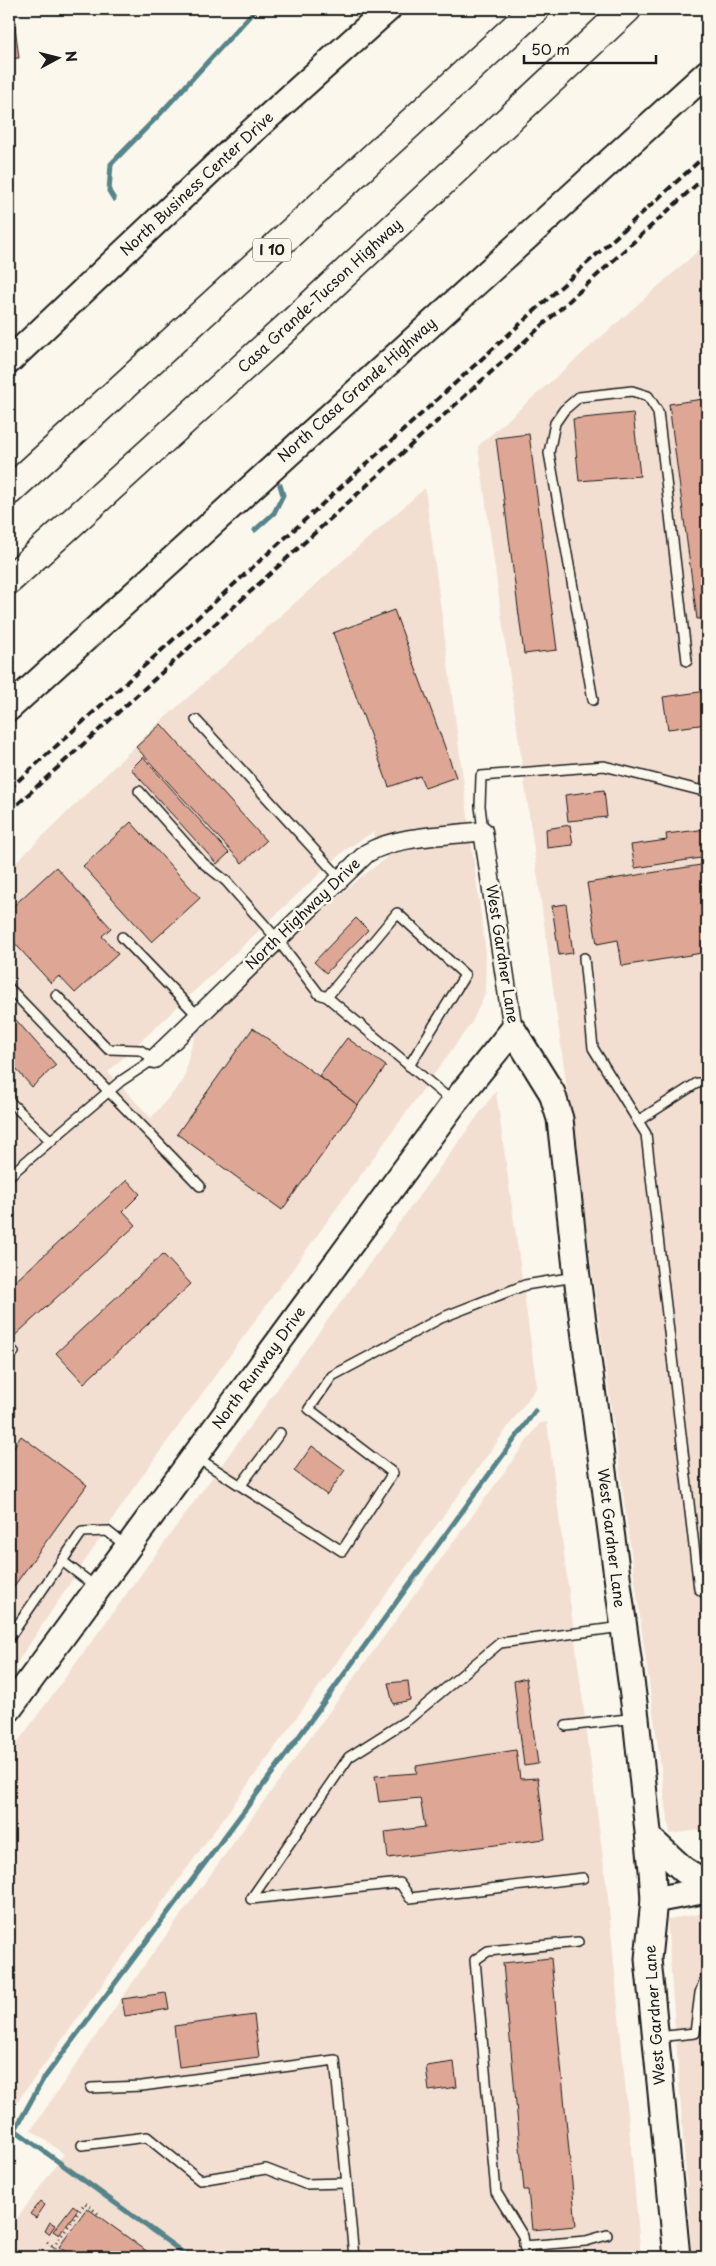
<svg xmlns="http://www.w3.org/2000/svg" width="716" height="2266" viewBox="0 0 716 2266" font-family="'Playpen Sans',sans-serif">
<rect width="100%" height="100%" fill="#fbf7ec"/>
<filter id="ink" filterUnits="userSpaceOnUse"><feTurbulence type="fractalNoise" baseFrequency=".02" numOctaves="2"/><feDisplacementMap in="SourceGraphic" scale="10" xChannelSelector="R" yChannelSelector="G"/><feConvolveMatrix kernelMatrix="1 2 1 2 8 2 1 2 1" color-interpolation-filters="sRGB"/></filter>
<g filter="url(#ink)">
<g fill="#f2dfd2" fill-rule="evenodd">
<polygon points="707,243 707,1829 670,1834 478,446"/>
<path d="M425,488L486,954L485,994L472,1022L135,1486L9,1675V869L159,723ZM373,832L386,858L352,884L198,1027L189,1054L184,1080L151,1118L108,1072L345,850Z"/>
<polygon points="496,1091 537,1387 9,2113 9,1754"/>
<polygon points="547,1422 608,1897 641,2257 9,2257 9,2230 64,2154 31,2130 148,1960 540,1423"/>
<polygon points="707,1913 707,2257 692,2257 667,1919"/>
</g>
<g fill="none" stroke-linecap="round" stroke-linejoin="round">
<g stroke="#54848a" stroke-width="5">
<polyline points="114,199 109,191 111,164 159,115 256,9"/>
<polyline points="255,530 274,513 283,495 280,485"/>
<polyline points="15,2130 189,2257"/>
<polyline points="9,2146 15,2130 42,2081 279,1764 535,1411"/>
</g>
</g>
<g fill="#dea795" stroke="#1c1c1c">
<polygon points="14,18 19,58 9,59 9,19"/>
<polygon points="703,399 707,434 707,618 697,619 669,404"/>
<polygon points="633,413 640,476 579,481 573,419"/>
<polygon points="529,434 557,650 524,654 496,438"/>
<polygon points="394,610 456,777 425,788 420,776 389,787 333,633"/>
<polygon points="707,691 707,724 668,729 663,697"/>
<polygon points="161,724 266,841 242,863 136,747"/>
<polygon points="143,757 229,853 217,864 131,769"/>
<polygon points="604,790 607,817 568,821 565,795"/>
<polygon points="131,822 200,898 152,942 83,866"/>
<polygon points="570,825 573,845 547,848 546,829"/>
<polygon points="707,829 707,857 635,868 631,845 667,840 666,834"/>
<polygon points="707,864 707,961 704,962 702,953 622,966 618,940 597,944 587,883"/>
<polygon points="56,867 111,928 102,936 118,954 75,993 59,976 51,983 9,937 9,910"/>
<polygon points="566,904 573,953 559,955 552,906"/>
<polygon points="356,918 368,930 326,973 314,962"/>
<polygon points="9,1012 56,1065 32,1087 9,1061"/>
<polygon points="253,1028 358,1105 282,1210 177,1134"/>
<polygon points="347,1038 386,1066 358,1105 319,1076"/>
<polygon points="127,1180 140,1194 123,1211 136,1225 10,1340 9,1287"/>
<polygon points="163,1254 191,1284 84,1383 56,1353"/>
<polygon points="21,1436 87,1485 9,1593 9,1454"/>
<polygon points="312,1446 345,1470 327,1495 294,1471"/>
<polygon points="526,1678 538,1764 524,1766 514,1681"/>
<polygon points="408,1681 410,1700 393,1704 388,1683"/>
<polygon points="516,1750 520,1779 538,1778 545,1839 388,1858 385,1832 425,1827 420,1798 379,1802 375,1776 417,1773 416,1766"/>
<polygon points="551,1958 576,2226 532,2230 528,2190 524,2190 503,1963"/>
<polygon points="166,1993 169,2009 125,2016 122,1999"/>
<polygon points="254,2015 259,2057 179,2067 174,2026"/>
<polygon points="454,2062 457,2087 429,2091 426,2066"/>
<polygon points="40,2201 45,2205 36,2218 30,2214"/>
<polygon points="73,2205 78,2209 59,2235 53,2231"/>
<polygon points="87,2208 155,2257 73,2257 59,2247"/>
<polygon points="50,2222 55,2225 49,2234 45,2231"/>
</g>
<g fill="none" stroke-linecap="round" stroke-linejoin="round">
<defs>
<g id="lane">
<polyline points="593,700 549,453 555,423 564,410 579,397 632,391 648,396 658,412 687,661"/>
<polyline points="196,720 340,878"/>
<polyline points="139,791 203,863 226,881 277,939 319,994 327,997 453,1102"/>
<polyline points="483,831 480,806 481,776 604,766 707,792"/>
<polyline points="122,937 198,1016"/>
<polyline points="584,958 593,1048 646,1134 699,1589 707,1595"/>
<polyline points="9,988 200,1186"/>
<polyline points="327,997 397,913 465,975 409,1066"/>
<polyline points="9,1101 51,1141"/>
<polyline points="638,1121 697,1083 707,1083"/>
<polyline points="9,1176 121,1081 154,1059 140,1050 108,1049 56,995"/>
<polyline points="9,1351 14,1352"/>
<polyline points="196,1457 342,1551 393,1473 309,1409 332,1376 441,1318 525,1285 575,1277"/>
<polyline points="241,1485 280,1433"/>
<polyline points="62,1561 96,1587"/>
<polyline points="9,1638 82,1532 107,1531 126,1546"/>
<polyline points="566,1726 636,1718"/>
<polyline points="583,1878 410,1898 400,1883 251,1899 349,1757 409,1719 500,1643 622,1627"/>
<polyline points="657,2037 695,2033 700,1993 707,1973"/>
<polyline points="91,2088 142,2086 335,2060 354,2257"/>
<polyline points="82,2145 147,2137 200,2180 266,2169 305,2184 347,2183"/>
<polyline points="524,2246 586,2241 607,2235"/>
<polyline points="526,2257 523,2236 496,2192 475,1960 488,1951 578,1942"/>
</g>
<path id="street" d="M154,1059L367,853C398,835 447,836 483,831L513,1030"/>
<g id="secondary">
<polyline points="9,361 248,135 388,9"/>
<polyline points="9,708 707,73"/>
<polyline points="9,1709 454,1103 513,1030 552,1093 560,1119 577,1277 636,1718 652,1870 654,1900 648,1959 677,2257"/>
<polyline points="649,1838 684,1870 707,1884"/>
<polyline points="654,1900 707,1890"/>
</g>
<g id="highway">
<polyline points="9,491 535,9"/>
<polyline points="9,580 296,319 627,9"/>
</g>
</defs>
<use href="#lane" stroke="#1c1c1c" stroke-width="12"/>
<use href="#street" stroke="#1c1c1c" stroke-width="21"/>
<use href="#secondary" stroke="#1c1c1c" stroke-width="29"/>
<use href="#highway" stroke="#1c1c1c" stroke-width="31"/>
<g stroke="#1c1c1c" stroke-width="3" stroke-dasharray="1 4" stroke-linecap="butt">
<polyline points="47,2242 67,2257"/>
<polyline points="53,2247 85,2203 101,2216"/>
<polyline points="55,2257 59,2251"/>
</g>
<use href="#lane" stroke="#fbf7ec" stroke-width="9"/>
<use href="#street" stroke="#fbf7ec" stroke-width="18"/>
<use href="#secondary" stroke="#fbf7ec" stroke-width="25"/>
<use href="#highway" stroke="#fbf7ec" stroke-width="28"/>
<g stroke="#1c1c1c" stroke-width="4" stroke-dasharray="8 4" stroke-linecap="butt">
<polyline points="9,789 707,154"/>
<polyline points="9,812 707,175"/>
</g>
</g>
</g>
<g text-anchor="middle" stroke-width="5" stroke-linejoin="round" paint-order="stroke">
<rect fill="#fbf7ec" stroke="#5f5e5a" stroke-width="1" x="253" y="238.5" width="38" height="23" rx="4"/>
<g font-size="14" font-weight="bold" fill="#1c1c1c">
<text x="272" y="255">I 10</text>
</g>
<g font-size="15" fill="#1c1c1c" stroke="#fbf7ec">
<text transform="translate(197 184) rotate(-43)" y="5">North Business Center Drive</text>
<text transform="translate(320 296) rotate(-43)" y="5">Casa Grande-Tucson Highway</text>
<text transform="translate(357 390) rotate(-42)" y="5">North Casa Grande Highway</text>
<text transform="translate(303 914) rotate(-44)" y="5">North Highway Drive</text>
<text transform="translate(502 954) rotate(81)" y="5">West Gardner Lane</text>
<text transform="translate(259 1368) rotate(-54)" y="5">North Runway Drive</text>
<text transform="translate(611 1538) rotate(83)" y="5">West Gardner Lane</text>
<text transform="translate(655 2015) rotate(-94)" y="5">West Gardner Lane</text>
</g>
</g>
<rect width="716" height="2266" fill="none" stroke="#fbf7ec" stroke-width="30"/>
<rect x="15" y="15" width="686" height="2236" fill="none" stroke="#1c1c1c" stroke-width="2" filter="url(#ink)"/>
<g transform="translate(58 58) rotate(83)" stroke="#fbf7ec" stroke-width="4" paint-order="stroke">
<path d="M0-4L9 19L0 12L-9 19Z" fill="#1c1c1c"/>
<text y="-8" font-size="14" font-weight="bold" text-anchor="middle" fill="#1c1c1c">N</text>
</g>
<path d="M524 55v8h132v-8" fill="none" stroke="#1c1c1c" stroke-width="2.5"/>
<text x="531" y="55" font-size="15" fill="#1c1c1c" stroke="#fbf7ec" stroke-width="4" paint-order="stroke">50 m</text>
</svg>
